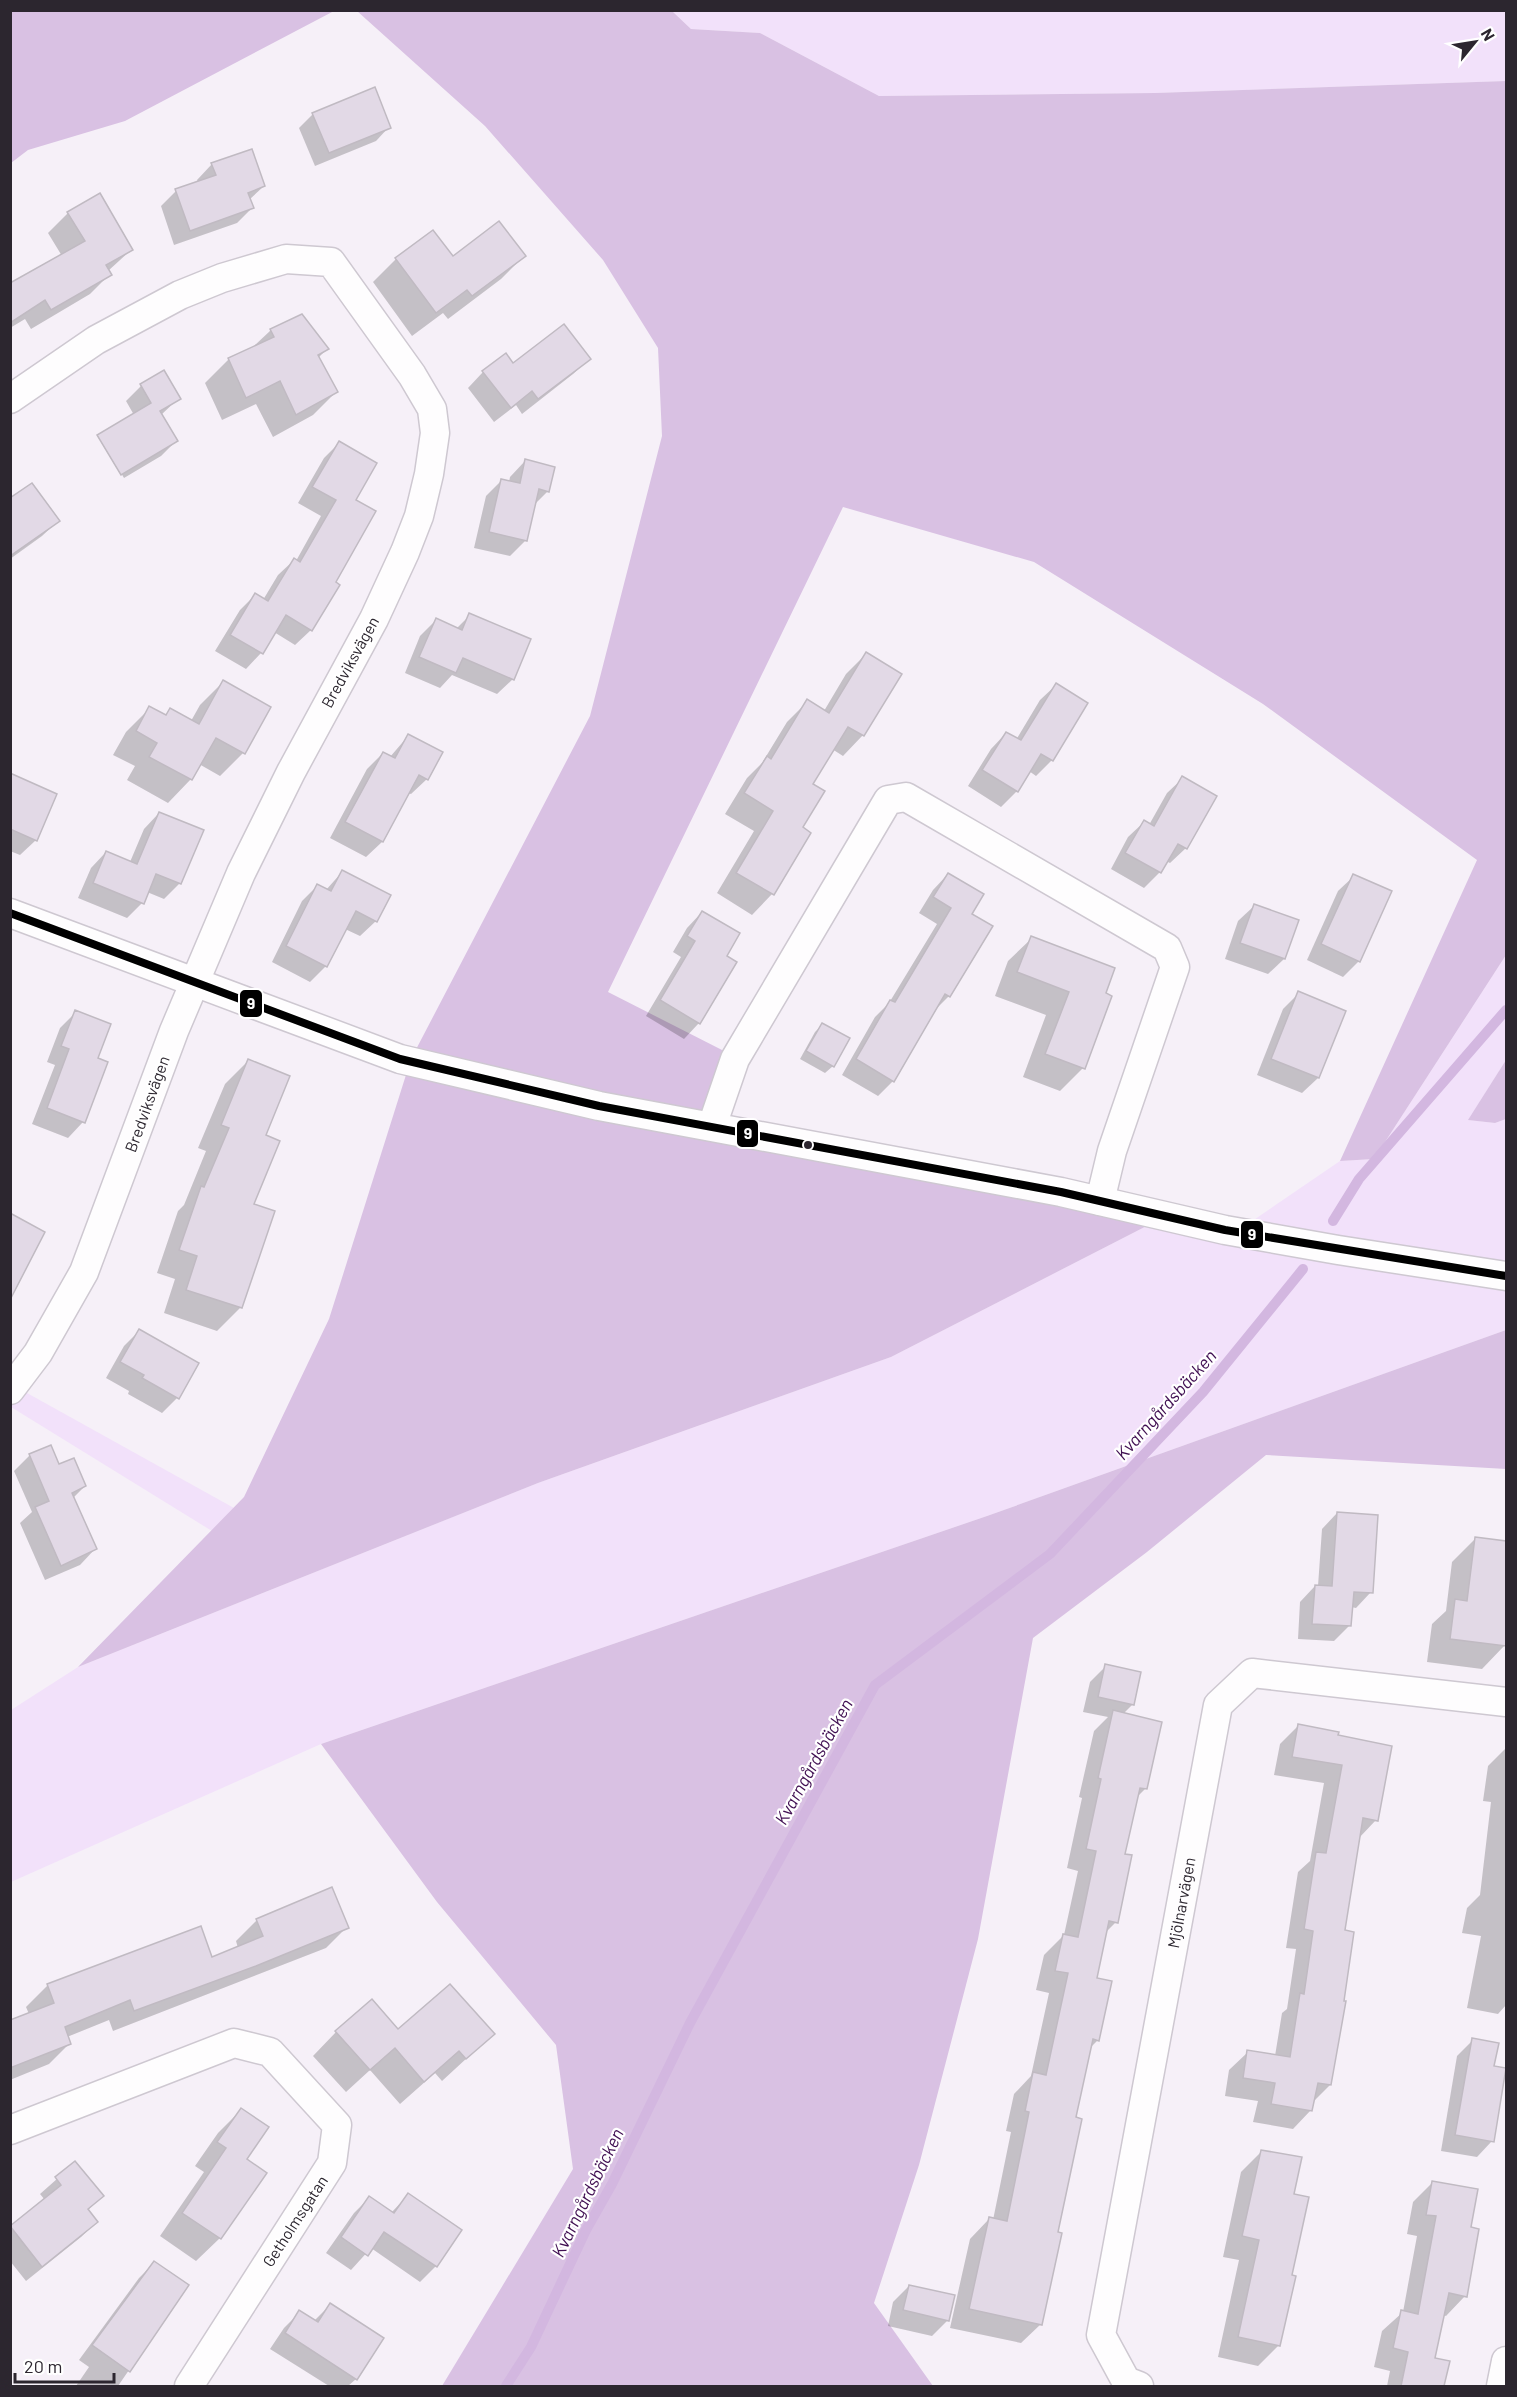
<svg xmlns="http://www.w3.org/2000/svg" width="1517" height="2397" viewBox="0 0 1517 2397" font-family="Barlow,sans-serif">
<rect width="100%" height="100%" fill="#f6f0f8"/>
<g fill="#f2e1fa">
<polygon points="672,11 1506,11 1506,81 1155,93 879,96 760,33 691,29"/>
<polygon points="1506,955 1506,1060 1469,1120 1495,1123 1506,1119 1506,1330 987,1516 321,1744 11,1882 11,1710 78,1667 538,1483 891,1357 1172,1213 1236,1232 1340,1161 1374,1159"/>
<polygon points="18,1388 234,1508 212,1531 11,1407 10,1397"/>
</g>
<g fill="#d9c1e3">
<polygon points="11,10 334,10 334,11 125,121 28,150 11,163"/>
<polygon points="357,11 672,11 691,29 760,33 879,96 1155,93 1506,81 1506,955 1374,1159 1340,1161 1477,860 1263,704 1034,562 843,507 608,992 724,1051 708,1125 1172,1213 891,1357 538,1483 78,1667 244,1497 329,1319 411,1059 590,716 662,436 658,348 603,260 485,126"/>
<polygon points="1506,1060 1506,1119 1495,1123 1468,1120"/>
<polygon points="1506,1330 1506,1469 1266,1455 1147,1552 1033,1638 978,1939 919,2165 874,2303 933,2386 442,2386 573,2169 556,2045 437,1902 321,1744 987,1516"/>
</g>
<g fill="#0003">
<polygon points="313,114 389,127 376,141 315,166 299,128"/>
<polygon points="212,164 264,186 249,200 252,208 237,223 174,245 161,206 176,191 198,183 197,180"/>
<polygon points="68,213 131,250 108,271 110,274 90,294 31,329 25,319 10,328 10,285 62,256 48,233"/>
<polygon points="433,232 452,258 524,256 501,279 448,319 443,313 412,336 373,282 396,259"/>
<polygon points="271,330 327,349 318,358 336,392 313,415 273,437 256,404 222,420 205,383 229,359 252,348"/>
<polygon points="589,359 573,374 522,414 516,405 494,422 468,388 483,372 513,365"/>
<polygon points="141,386 179,398 161,415 176,441 161,456 124,478 102,440 134,415 126,401"/>
<polygon points="339,443 354,500 333,583 311,630 295,645 274,632 261,653 246,669 215,651 240,610 255,595 263,600 278,575 294,560 296,561 321,516 298,503 324,458"/>
<polygon points="525,461 548,491 534,505 525,541 510,556 474,548 486,496 502,480 509,482 510,477"/>
<polygon points="10,500 58,521 42,536 10,559"/>
<polygon points="470,615 513,679 497,694 452,675 440,688 405,673 420,636 436,620 456,629"/>
<polygon points="866,654 863,735 843,756 832,749 811,784 801,828 809,833 772,894 752,915 717,893 754,831 725,814 747,778 762,763 787,722 808,701 824,711 846,674"/>
<polygon points="223,682 243,753 220,776 199,764 191,779 168,803 127,780 135,766 113,755 126,732 150,708 164,716 171,709 191,721 200,705"/>
<polygon points="1056,685 1086,704 1052,760 1036,776 1029,771 1016,792 1001,807 968,786 991,749 1006,733 1016,740 1040,700"/>
<polygon points="408,736 427,779 411,794 408,793 382,842 366,857 330,838 367,769 383,753 390,757"/>
<polygon points="1183,778 1186,848 1170,863 1166,861 1160,872 1144,888 1111,869 1128,837 1144,822 1149,825 1167,793"/>
<polygon points="10,780 36,840 20,855 10,851"/>
<polygon points="159,813 180,883 164,899 147,892 142,903 127,918 78,898 91,868 106,852 130,862 144,829"/>
<polygon points="342,872 376,921 360,936 345,929 326,966 310,982 272,962 302,901 317,886 326,890"/>
<polygon points="948,874 970,914 949,996 933,1012 893,1081 878,1096 842,1075 875,1017 889,1003 937,924 919,913 933,890"/>
<polygon points="1354,876 1359,961 1343,977 1307,960 1338,891"/>
<polygon points="1254,906 1297,921 1284,959 1268,974 1225,959 1238,921"/>
<polygon points="702,912 699,1023 684,1039 646,1016 681,957 673,952 687,928"/>
<polygon points="1032,938 1104,994 1083,1068 1060,1091 1023,1077 1046,1015 995,996 1008,961"/>
<polygon points="1299,993 1344,1011 1318,1078 1302,1093 1257,1075 1283,1009"/>
<polygon points="76,1012 96,1059 83,1122 68,1138 32,1124 55,1065 47,1062 60,1028"/>
<polygon points="822,1025 833,1066 825,1073 800,1059 815,1032"/>
<polygon points="248,1061 264,1135 252,1205 273,1212 240,1308 217,1331 164,1313 175,1279 157,1273 178,1211 184,1205 206,1151 198,1148 225,1084"/>
<polygon points="140,1330 177,1398 162,1413 128,1394 129,1391 106,1378 124,1346"/>
<polygon points="50,1447 58,1466 85,1486 73,1498 95,1549 80,1565 45,1580 20,1523 32,1512 14,1471 29,1456"/>
<polygon points="1337,1513 1371,1592 1356,1608 1351,1607 1350,1625 1334,1641 1298,1639 1300,1602 1315,1586 1318,1586 1322,1529"/>
<polygon points="1475,1539 1506,1542 1505,1645 1482,1669 1427,1662 1432,1624 1446,1611 1452,1562"/>
<polygon points="1106,1666 1133,1704 1123,1714 1145,1789 1136,1798 1124,1855 1116,1922 1105,1933 1095,1979 1098,2040 1090,2048 1074,2119 1041,2324 1021,2343 950,2328 970,2239 989,2219 993,2220 1011,2132 1006,2131 1014,2094 1031,2076 1049,1993 1036,1990 1044,1955 1064,1935 1078,1871 1067,1868 1082,1798 1079,1797 1094,1731 1108,1717 1083,1712 1090,1682"/>
<polygon points="1298,1726 1336,1737 1376,1820 1359,1838 1343,1932 1330,2085 1313,2102 1311,2110 1293,2129 1253,2122 1258,2101 1225,2096 1229,2070 1248,2052 1275,2056 1282,2013 1287,2009 1296,1949 1286,1948 1298,1872 1310,1861 1324,1783 1274,1775 1280,1744"/>
<polygon points="1506,1748 1506,2005 1498,2014 1467,2008 1481,1936 1462,1933 1467,1908 1480,1895 1491,1802 1483,1801 1488,1766"/>
<polygon points="257,1920 347,1927 326,1948 113,2031 109,2020 67,2037 70,2043 49,2064 10,2080 10,2022 29,2014 26,2007 47,1986 200,1928 212,1959 238,1948 236,1941"/>
<polygon points="398,2031 493,2034 442,2081 435,2073 400,2104 370,2070 346,2092 313,2056 336,2032"/>
<polygon points="1473,2040 1493,2067 1492,2141 1477,2157 1441,2151 1457,2056"/>
<polygon points="241,2110 245,2160 220,2238 196,2261 160,2236 204,2172 195,2166 218,2133"/>
<polygon points="1262,2151 1293,2195 1291,2276 1279,2345 1258,2366 1218,2357 1239,2260 1223,2257 1241,2172"/>
<polygon points="75,2163 102,2196 87,2211 96,2222 81,2237 26,2281 10,2261 10,2229 45,2200 40,2194"/>
<polygon points="1432,2183 1469,2229 1465,2296 1446,2316 1443,2315 1434,2359 1448,2362 1443,2386 1387,2386 1390,2371 1374,2367 1382,2331 1403,2312 1417,2236 1407,2234 1413,2202"/>
<polygon points="408,2195 460,2231 436,2266 420,2282 371,2248 351,2270 326,2253 354,2213 369,2198 391,2213"/>
<polygon points="154,2263 187,2286 118,2386 76,2386 89,2367 79,2360 139,2278"/>
<polygon points="909,2286 948,2320 932,2336 888,2326 893,2302"/>
<polygon points="330,2305 356,2379 348,2386 329,2386 270,2349 284,2328 300,2312 314,2321"/>
</g>
<g fill="none" stroke-linecap="round" stroke-linejoin="round">
<g stroke="#d3b7e0" stroke-width="10">
<polyline points="1333,1221 1359,1179 1506,1010"/>
<polyline points="506,2386 531,2347 586,2230 612,2184 690,2023 875,1685 1050,1554 1203,1392 1303,1269"/>
</g>
</g>
<g fill="#e2d9e6" stroke="#c0bac2" stroke-width="1.5">
<polygon points="375,87 391,128 329,153 312,113"/>
<polygon points="252,149 265,186 248,193 254,208 190,231 175,189 216,175 211,163"/>
<polygon points="100,193 133,250 106,265 112,275 51,310 45,300 10,323 10,283 85,241 67,212"/>
<polygon points="499,221 526,256 472,296 467,290 436,313 395,258 433,230 453,256"/>
<polygon points="302,314 329,349 318,355 338,392 296,415 280,381 246,398 228,358 274,337 270,329"/>
<polygon points="564,324 591,359 538,399 532,391 511,408 482,371 506,353 513,363"/>
<polygon points="164,370 181,399 160,411 178,441 121,475 97,435 151,403 140,384"/>
<polygon points="339,441 377,463 356,500 376,511 336,582 340,585 312,631 286,615 263,654 230,635 255,593 268,601 294,558 300,562 336,500 312,487"/>
<polygon points="525,459 555,467 549,492 539,489 527,541 489,532 501,479 520,483"/>
<polygon points="32,483 60,521 10,556 10,498"/>
<polygon points="469,613 531,639 514,680 463,658 456,673 419,657 436,618 462,630"/>
<polygon points="866,652 902,674 864,736 848,727 813,784 825,791 803,827 811,833 774,895 736,873 773,811 744,793 767,756 771,759 807,699 829,713"/>
<polygon points="223,680 271,707 245,754 216,738 192,780 149,757 157,743 136,731 149,706 166,715 170,708 199,724"/>
<polygon points="1056,683 1088,703 1053,761 1041,754 1018,792 982,770 1006,732 1021,740"/>
<polygon points="408,734 443,752 428,780 419,775 383,842 345,822 383,752 395,758"/>
<polygon points="10,773 57,794 37,841 10,829"/>
<polygon points="1182,776 1217,796 1187,849 1178,844 1161,873 1125,853 1144,820 1154,826"/>
<polygon points="159,812 204,830 181,884 156,874 144,904 93,883 106,851 137,864"/>
<polygon points="342,870 391,895 377,922 356,911 327,967 286,946 317,884 331,891"/>
<polygon points="948,873 984,894 972,914 993,926 950,997 945,994 894,1082 856,1059 890,1000 895,1002 951,908 933,897"/>
<polygon points="1353,874 1392,891 1360,962 1321,944"/>
<polygon points="1254,904 1299,920 1285,959 1240,943"/>
<polygon points="702,911 740,933 727,956 737,962 700,1024 660,1000 695,941 687,936"/>
<polygon points="1031,936 1115,968 1106,993 1112,996 1085,1069 1045,1054 1069,992 1017,972"/>
<polygon points="1298,991 1346,1011 1319,1078 1271,1059"/>
<polygon points="75,1010 111,1024 98,1058 108,1062 85,1123 47,1108 69,1049 61,1046"/>
<polygon points="822,1023 850,1038 834,1067 806,1051"/>
<polygon points="248,1059 290,1076 266,1135 280,1141 254,1204 275,1211 242,1308 186,1290 197,1256 179,1250 201,1186 204,1187 229,1128 221,1125"/>
<polygon points="10,1213 45,1232 10,1300"/>
<polygon points="139,1329 199,1363 179,1399 142,1378 144,1375 120,1362"/>
<polygon points="51,1445 59,1464 74,1458 86,1486 72,1493 97,1549 61,1566 35,1507 49,1501 29,1454"/>
<polygon points="1337,1512 1378,1515 1373,1593 1354,1592 1351,1626 1312,1624 1315,1585 1332,1586"/>
<polygon points="1475,1537 1506,1541 1506,1646 1450,1639 1455,1599 1467,1601"/>
<polygon points="1105,1664 1141,1672 1134,1705 1098,1697"/>
<polygon points="1113,1710 1162,1722 1147,1789 1140,1788 1125,1854 1132,1855 1118,1923 1109,1921 1097,1978 1112,1981 1099,2041 1093,2039 1076,2117 1082,2119 1058,2232 1062,2233 1042,2325 969,2309 989,2217 1007,2221 1029,2112 1025,2111 1033,2072 1046,2075 1068,1973 1055,1971 1063,1934 1078,1937 1096,1851 1086,1849 1101,1779 1098,1778"/>
<polygon points="1298,1724 1339,1732 1338,1735 1392,1746 1378,1821 1363,1818 1345,1930 1354,1932 1344,2001 1346,2001 1331,2085 1318,2083 1312,2111 1271,2104 1275,2083 1243,2078 1247,2050 1290,2057 1300,1993 1304,1994 1313,1931 1304,1929 1316,1852 1326,1853 1342,1765 1292,1757"/>
<polygon points="332,1887 349,1928 256,1966 134,2011 130,2000 65,2027 71,2044 10,2068 10,2020 54,2003 47,1984 201,1926 212,1957 263,1936 256,1919"/>
<polygon points="450,1984 495,2034 466,2059 459,2051 424,2082 395,2048 370,2070 335,2031 372,1999 398,2029"/>
<polygon points="1472,2038 1499,2043 1494,2066 1506,2068 1494,2142 1455,2135"/>
<polygon points="241,2108 269,2127 247,2159 267,2173 221,2239 182,2213 226,2148 217,2142"/>
<polygon points="1261,2150 1302,2157 1294,2194 1309,2197 1292,2275 1296,2276 1280,2346 1238,2337 1259,2240 1242,2236"/>
<polygon points="75,2161 104,2196 88,2209 98,2222 42,2267 10,2226 61,2185 55,2177"/>
<polygon points="1432,2181 1478,2189 1471,2227 1479,2229 1467,2297 1449,2293 1435,2358 1450,2361 1444,2386 1401,2386 1408,2352 1393,2348 1401,2310 1418,2314 1436,2216 1426,2215"/>
<polygon points="408,2193 462,2230 437,2267 384,2232 368,2256 341,2237 369,2196 394,2213"/>
<polygon points="154,2261 189,2285 130,2372 92,2345"/>
<polygon points="909,2285 955,2295 949,2321 903,2310"/>
<polygon points="330,2303 384,2338 357,2380 285,2333 299,2310 318,2322"/>
</g>
<g fill="none" stroke-linecap="round" stroke-linejoin="round">
<defs>
<g id="minor">
<polyline points="10,399 96,340 180,295 222,278 286,259 331,262 412,375 432,409 435,433 429,474 419,516 405,552 374,619 291,772 241,873 174,1031 84,1272 38,1353 10,1390"/>
<polyline points="10,913 400,1059 599,1106 1061,1192 1225,1230 1338,1250 1506,1276"/>
<polyline points="712,1126 735,1059 888,800 906,797 1167,948 1175,967 1112,1151 1100,1201"/>
<polyline points="10,2130 234,2043 270,2052 337,2125 332,2163 189,2386"/>
<path id="s1" d="M1139,2386L1126,2381L1101,2335L1218,1705L1252,1673L1506,1702"/>
<polyline points="1501,2386 1506,2361"/>
</g>
</defs>
<use href="#minor" stroke="#cec8d1" stroke-width="31"/>
<use href="#minor" stroke="#fefdfe" stroke-width="28"/>
<defs>
<polyline id="bus-1" points="10,913 400,1059 599,1106 1061,1192 1225,1230 1506,1276"/>
</defs>
<use href="#bus-1" stroke="#fff" stroke-width="12"/>
<use href="#bus-1" stroke="#000" stroke-width="8"/>
</g>
<circle fill="#2c262f" stroke="#fff" stroke-width="2" cx="808" cy="1145" r="5"/>
<g text-anchor="middle" stroke-width="4.5" stroke-linejoin="round" paint-order="stroke">
<g font-size="16" fill="#2c262f" stroke="#fff">
<text transform="translate(350 662) rotate(-61)" y="6">Bredviksvägen</text>
<text transform="translate(147 1104) rotate(-70)" y="6">Bredviksvägen</text>
<text dy="6" stroke="none"><textPath href="#s1" startOffset="506">Mjölnarvägen</textPath></text>
<text transform="translate(295 2221) rotate(-57)" y="6">Getholmsgatan</text>
</g>
<g font-size="18" font-style="italic" fill="#400f52" stroke="#fff">
<text transform="translate(1166 1405) rotate(-48)" y="6">Kvarngårdsbäcken</text>
<text transform="translate(814 1762) rotate(-61)" y="6">Kvarngårdsbäcken</text>
<text transform="translate(588 2193) rotate(-64)" y="6">Kvarngårdsbäcken</text>
</g>
</g>
<g stroke="#fff" stroke-width="2">
<rect x="239" y="989" width="24" height="29" rx="6" fill="#000"/>
<rect x="736" y="1119" width="23" height="29" rx="6" fill="#000"/>
<rect x="1240" y="1220" width="24" height="29" rx="6" fill="#000"/>
</g>
<g font-size="16" text-anchor="middle" font-weight="bold" fill="#fff">
<text x="251" y="1009">9</text>
<text x="748" y="1139">9</text>
<text x="1252" y="1240">9</text>
</g>
<rect width="1517" height="2397" fill="none" stroke="#2c262f" stroke-width="24"/>
<g transform="translate(1475 42) rotate(60)" stroke="#ffffff" stroke-width="4.5" paint-order="stroke">
<path d="M0-4.5L10 22L0 15L-10 22Z" fill="#2c262f"/>
<text y="-9" font-size="16" font-weight="bold" text-anchor="middle" fill="#2c262f">N</text>
</g>
<path d="M15 2373v9h99v-9" fill="none" stroke="#2c262f" stroke-width="3"/>
<text x="24" y="2373" font-size="18" fill="#2c262f" stroke="#ffffff" stroke-width="4.5" paint-order="stroke">20 m</text>
</svg>
